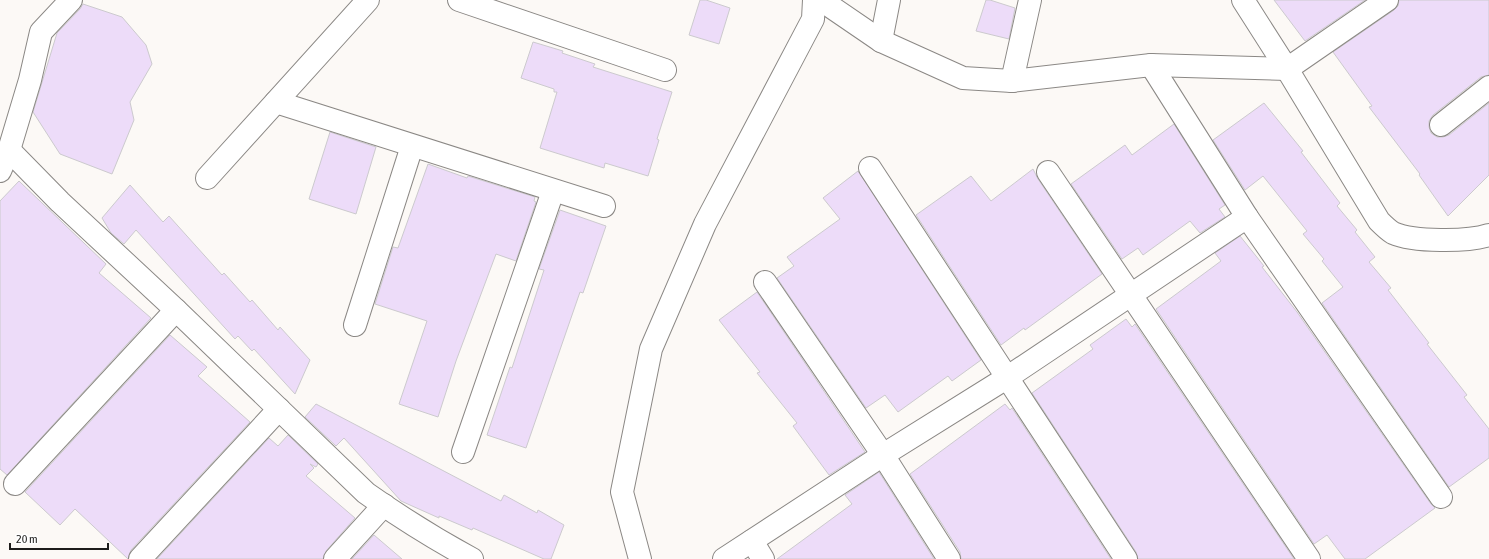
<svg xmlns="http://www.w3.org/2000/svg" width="1489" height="559" viewBox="0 0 1489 559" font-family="'Asap Condensed',sans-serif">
<rect width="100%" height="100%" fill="#fcf9f6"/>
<g fill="#eddcf9" stroke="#cccace">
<polygon points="700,0 706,0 730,8 719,44 689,35"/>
<polygon points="986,0 990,0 1015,8 1009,39 976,31"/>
<polygon points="1274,0 1365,0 1305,41"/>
<polygon points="1399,0 1489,0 1489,75 1481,77 1433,115 1429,121 1429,127 1431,133 1437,137 1443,137 1449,135 1489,103 1489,175 1448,216 1419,175 1420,174 1369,107 1372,106 1333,52 1394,10 1398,6"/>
<polygon points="83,4 122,17 146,45 152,64 130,102 134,120 112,174 60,154 33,112 57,33 80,9"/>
<polygon points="533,42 563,51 562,53 595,64 593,67 672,92 657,139 659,140 648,176 605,163 604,168 540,148 557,92 554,92 554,89 521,78"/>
<polygon points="1264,103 1303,151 1301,152 1340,203 1337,206 1357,230 1355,232 1375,257 1369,262 1391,288 1388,290 1429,343 1427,344 1467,395 1464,397 1489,429 1489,458 1449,487 1322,303 1343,287 1322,261 1324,259 1303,234 1307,231 1263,176 1245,190 1213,140"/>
<polygon points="1174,124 1225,205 1219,209 1225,217 1200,233 1190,221 1143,255 1138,248 1122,259 1071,184 1125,145 1132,155"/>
<polygon points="330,132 376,147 356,214 309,199"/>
<polygon points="428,164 467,178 468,176 535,197 534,201 536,202 516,261 496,254 456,361 438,417 399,404 427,321 375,304 393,247 398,248"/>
<polygon points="1033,169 1038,179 1102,274 1025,330 1024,328 1001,345 916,215 971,176 991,201"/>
<polygon points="858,171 981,360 952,381 948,376 898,412 885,395 866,408 777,278 794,266 787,257 840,219 823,198"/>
<polygon points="19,181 106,264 99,273 151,318 7,475 0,469 0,201"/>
<polygon points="130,185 163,222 169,216 222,275 224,273 250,302 252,300 278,330 280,327 310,360 295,394 254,349 252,351 238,336 235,339 136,230 124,244 111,233 102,218"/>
<polygon points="560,210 606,226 583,293 580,292 526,448 487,435 510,367 512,368 544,270 539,269"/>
<polygon points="1240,236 1264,266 1262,267 1297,312 1431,504 1435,508 1365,559 1345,559 1327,535 1314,544 1156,309 1221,261 1215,253"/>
<polygon points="757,292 865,452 829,475 793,426 797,423 757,373 760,372 719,320"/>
<polygon points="1126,319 1132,327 1135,324 1294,559 1138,559 1136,552 1032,393 1093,349 1090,345"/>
<polygon points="170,335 207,367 198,376 250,422 131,550 128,559 75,509 60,525 25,492"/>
<polygon points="316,404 501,501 504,495 537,513 538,510 564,525 551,559 544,559 473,528 472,530 439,516 439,518 401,501 344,438 336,446 305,417"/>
<polygon points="1005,404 1010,410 1012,408 1111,559 961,559 960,552 910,474"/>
<polygon points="288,435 318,464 316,467 310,464 314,468 306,476 355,518 326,551 323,559 157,559 269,438 278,446"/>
<polygon points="879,472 934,559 777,559 852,504 845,495"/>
<polygon points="374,535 402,559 352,559"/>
</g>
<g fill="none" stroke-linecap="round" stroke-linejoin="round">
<defs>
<g id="minor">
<polyline points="459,0 665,70"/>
<polyline points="821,0 881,41 963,78 1012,81 1151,65 1287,69 1387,0"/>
<path d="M1243,0L1287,69L1379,221C1383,225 1388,230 1393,233C1413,242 1468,242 1489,235"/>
<polyline points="881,41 889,0"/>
<polyline points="1151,65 1247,217 1441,497"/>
<polyline points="1012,81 1030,0"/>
<polyline points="276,102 604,206"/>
<polyline points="1441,125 1489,87"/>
<path d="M9,150L60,202L176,310L366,493C400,517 435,539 472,559"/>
<polyline points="870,168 1126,559"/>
<polyline points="0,171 9,150 30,80 41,32 71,0"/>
<polyline points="1048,172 1309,559"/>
<polyline points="207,178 368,0"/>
<polyline points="765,282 883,455 949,559"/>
<polyline points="355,325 412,146"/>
<polyline points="463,452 553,191"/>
<polyline points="15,484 176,310"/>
<polyline points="752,541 763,559"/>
<polyline points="140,559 279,409"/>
<polyline points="335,559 384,505"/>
<polyline points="640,559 622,492 651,349 705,224 813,19 814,0"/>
<polyline points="724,559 883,455 1008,377 1247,217"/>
</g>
</defs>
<use href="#minor" stroke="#8b8885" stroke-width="24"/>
<use href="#minor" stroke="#fff" stroke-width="22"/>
</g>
<path d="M10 543v6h98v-6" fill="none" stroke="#1d1c1b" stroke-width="2"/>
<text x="16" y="543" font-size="12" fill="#1d1c1b" stroke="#ffffff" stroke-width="3" paint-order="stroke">20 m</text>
</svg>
